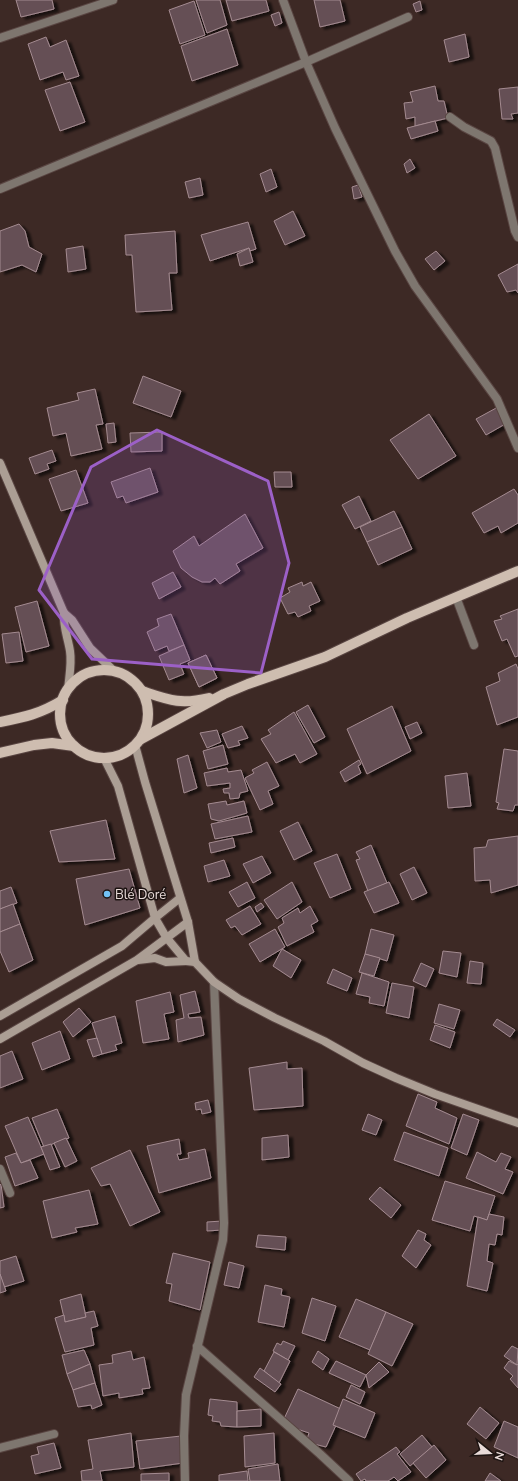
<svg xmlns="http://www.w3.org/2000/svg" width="518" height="1481" viewBox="0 0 518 1481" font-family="'Nunito Sans',sans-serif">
<defs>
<filter id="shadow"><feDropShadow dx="4.5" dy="2.5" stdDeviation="1" flood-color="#0009"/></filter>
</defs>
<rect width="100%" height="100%" fill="#3d2925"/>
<g fill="#654f55" stroke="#a48b91" filter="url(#shadow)">
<polygon points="16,0 52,0 54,9 21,17"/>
<polygon points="196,0 220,0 227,25 207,33"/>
<polygon points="226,0 266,0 269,11 232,21"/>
<polygon points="314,0 340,0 345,21 320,27"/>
<polygon points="194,1 205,35 180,44 169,10"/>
<polygon points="420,1 422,10 416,12 413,4"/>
<polygon points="279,12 282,23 275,26 271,15"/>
<polygon points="227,29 238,65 192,81 181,46"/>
<polygon points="465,34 469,57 449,62 444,40"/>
<polygon points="46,37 50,47 66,40 79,76 66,80 63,72 40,80 28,44"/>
<polygon points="70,82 85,122 60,131 45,90"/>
<polygon points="435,86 438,101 444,101 448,118 415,126 415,117 406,119 404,103 413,102 410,92"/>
<polygon points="518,87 518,113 511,114 513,119 502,119 499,89"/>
<polygon points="435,121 438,131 411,139 407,128"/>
<polygon points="410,159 415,168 407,173 404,164"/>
<polygon points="271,169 277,187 266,192 260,174"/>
<polygon points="200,178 203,195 189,198 185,182"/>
<polygon points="358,185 362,197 354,199 352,187"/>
<polygon points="293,211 305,236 285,245 274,221"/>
<polygon points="248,222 256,249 250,251 249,248 210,261 201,235"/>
<polygon points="19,224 25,231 29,247 42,254 36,272 22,265 0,272 0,231"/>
<polygon points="175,231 177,273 169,273 172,310 136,312 132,255 126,255 125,235"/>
<polygon points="83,246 86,269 68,272 66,249"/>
<polygon points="249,248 253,262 240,266 237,254"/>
<polygon points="436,251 445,261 434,270 425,259"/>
<polygon points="518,264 518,293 516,290 507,292 498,275"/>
<polygon points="143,376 181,391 171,417 133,403"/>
<polygon points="95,389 103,424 96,425 102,449 71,456 66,433 53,436 47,408 79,400 77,393"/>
<polygon points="498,407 507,423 486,435 476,419"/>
<polygon points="429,414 456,456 418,479 390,440"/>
<polygon points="114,423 116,442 108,443 106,424"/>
<polygon points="162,432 162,451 131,452 130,433"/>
<polygon points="52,450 56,461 47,464 49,469 35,474 29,458"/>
<polygon points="150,468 158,492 126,503 123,496 117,498 111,482"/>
<polygon points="76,470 88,503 61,511 49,479"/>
<polygon points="274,472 291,472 292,487 275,487"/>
<polygon points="514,489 518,495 518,523 501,533 498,526 484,533 472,513"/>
<polygon points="359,496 371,521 355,529 342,505"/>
<polygon points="394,511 402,527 367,542 360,527"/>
<polygon points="245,514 263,548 236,564 240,571 220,584 215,578 210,582 202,582 192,577 181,568 173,551 194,536 199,546"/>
<polygon points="402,527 412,549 378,565 367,542"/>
<polygon points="173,572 181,587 159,599 152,583"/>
<polygon points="302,582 303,586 311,582 320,601 309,606 311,611 298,617 295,612 288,614 280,598 290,592 288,588"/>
<polygon points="37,601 49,646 26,652 15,607"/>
<polygon points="518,609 518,656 515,657 507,639 502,641 494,621 502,619 500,616"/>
<polygon points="171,614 184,645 169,651 167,646 155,651 147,632 159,626 157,619"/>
<polygon points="19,632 23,661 6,663 2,634"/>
<polygon points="184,645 190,660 180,664 184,674 169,680 159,656"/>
<polygon points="206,655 217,678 199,687 188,663"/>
<polygon points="206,655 217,678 199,687 188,663"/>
<polygon points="516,664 518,669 518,717 497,725 486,687 500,681 498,673"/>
<polygon points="308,705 325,737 314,743 296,712"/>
<polygon points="392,706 411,751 367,774 347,729"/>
<polygon points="294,712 317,754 300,763 295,754 276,763 261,739 271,734 268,730"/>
<polygon points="417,722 422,733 410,739 405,727"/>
<polygon points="242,726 248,738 238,741 240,745 228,748 222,734"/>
<polygon points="217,730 221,742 207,748 200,733"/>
<polygon points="223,745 228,764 208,769 203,751"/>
<polygon points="504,749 518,751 518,805 515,805 513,811 497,809 499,803 496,802"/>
<polygon points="188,755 197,788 184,793 177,759"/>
<polygon points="359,760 361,764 358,766 361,773 345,782 340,772"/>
<polygon points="267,762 279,786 268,791 273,804 260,810 245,778 254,773 252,770"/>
<polygon points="227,768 228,772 241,770 248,791 240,793 239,798 230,799 229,793 224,793 223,789 230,788 230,783 207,786 204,773"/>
<polygon points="467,773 471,806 448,808 445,776"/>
<polygon points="226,801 227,805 244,801 247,813 219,821 211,819 208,804"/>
<polygon points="248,816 252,832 215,839 211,824"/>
<polygon points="106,820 115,859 59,862 50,831"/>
<polygon points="298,822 312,851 294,860 280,831"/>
<polygon points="518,836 518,885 491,893 490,880 475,881 474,848 486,847 488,840"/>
<polygon points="233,838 235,847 211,853 209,843"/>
<polygon points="371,845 387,883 368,891 356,860 360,859 356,852"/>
<polygon points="337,854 351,889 330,898 314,863"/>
<polygon points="262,856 271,873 253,883 243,864"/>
<polygon points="224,860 230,876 208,882 204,866"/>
<polygon points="414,867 427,893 412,900 400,874"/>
<polygon points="129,869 140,908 85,925 76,879"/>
<polygon points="247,882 255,898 238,907 229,892"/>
<polygon points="292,882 302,902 277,919 264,900"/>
<polygon points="389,882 399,903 374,913 364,892"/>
<polygon points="11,887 17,903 0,909 0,891"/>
<polygon points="261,903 264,907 257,912 255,907"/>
<polygon points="13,904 20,924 0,932 0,909"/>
<polygon points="250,906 261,924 242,935 235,926 231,928 226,920"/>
<polygon points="310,906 318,921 311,925 314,932 287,946 278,927 284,923 282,918 298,908 300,913"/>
<polygon points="20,924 33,960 9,972 0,951 0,932"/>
<polygon points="275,929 285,947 260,962 249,944"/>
<polygon points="371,929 394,935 387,961 365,954"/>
<polygon points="282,949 301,960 291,978 273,966"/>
<polygon points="443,951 461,953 457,977 439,973"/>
<polygon points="365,954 380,958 374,976 359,972"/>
<polygon points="470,961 483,963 481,984 467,983"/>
<polygon points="421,963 434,969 426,987 413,981"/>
<polygon points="333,969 352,978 347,991 327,983"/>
<polygon points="362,973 389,982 384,1006 369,1003 370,997 356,994"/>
<polygon points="392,983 414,987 409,1018 386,1013"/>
<polygon points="195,991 200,1012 188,1014 189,1018 201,1017 204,1035 178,1042 176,1020 184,1018 180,995"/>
<polygon points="170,992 174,1012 164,1014 169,1039 143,1043 136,1001"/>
<polygon points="439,1004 460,1010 454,1029 434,1023"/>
<polygon points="79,1008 91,1022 73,1037 63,1022"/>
<polygon points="115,1016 122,1043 115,1045 117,1050 102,1054 92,1023"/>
<polygon points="497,1019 515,1030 510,1037 493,1025"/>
<polygon points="435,1025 455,1032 450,1048 430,1040"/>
<polygon points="60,1031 70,1059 42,1070 32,1043"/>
<polygon points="97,1038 102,1054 93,1057 87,1040"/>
<polygon points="12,1051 23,1079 0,1088 0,1056"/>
<polygon points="287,1062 287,1069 302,1068 303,1106 254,1110 249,1068"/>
<polygon points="418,1094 437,1102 435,1108 457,1118 449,1144 406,1126"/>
<polygon points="208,1100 211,1112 202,1114 201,1109 196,1110 195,1103"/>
<polygon points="57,1109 69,1138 44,1147 32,1118"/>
<polygon points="368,1114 382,1120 376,1135 362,1130"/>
<polygon points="463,1114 479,1120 467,1155 451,1148"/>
<polygon points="28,1117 44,1154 21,1163 5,1126"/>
<polygon points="404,1132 448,1148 439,1176 394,1160"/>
<polygon points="288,1135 289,1157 262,1160 262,1138"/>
<polygon points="66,1138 77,1161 65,1167 54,1143"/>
<polygon points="179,1139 181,1154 177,1154 179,1160 189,1158 188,1153 205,1149 211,1178 159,1193 147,1146"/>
<polygon points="51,1144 60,1167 50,1170 41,1147"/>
<polygon points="130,1150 160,1212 130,1226 110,1184 101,1186 91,1168"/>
<polygon points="477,1152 496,1162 501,1153 511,1157 505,1169 513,1172 503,1194 466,1178"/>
<polygon points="16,1153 21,1163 30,1160 38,1178 15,1186 5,1157"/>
<polygon points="445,1181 495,1196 487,1220 474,1216 470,1231 432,1220"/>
<polygon points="1,1184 4,1207 0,1208 0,1185"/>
<polygon points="380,1187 401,1205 391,1218 369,1199"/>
<polygon points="89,1190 98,1224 75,1228 77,1232 52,1238 43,1201"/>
<polygon points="489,1214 504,1217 502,1235 497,1234 495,1245 489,1244 487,1261 493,1263 487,1291 467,1286 478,1217 487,1220"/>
<polygon points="222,1221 222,1230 207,1231 207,1222"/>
<polygon points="418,1230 426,1234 424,1240 431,1245 416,1268 402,1256"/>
<polygon points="258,1235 286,1237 285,1250 256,1247"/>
<polygon points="173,1253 210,1262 200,1310 169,1301 172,1284 166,1283"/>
<polygon points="16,1256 24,1281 4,1287 0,1274 0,1261"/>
<polygon points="229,1262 244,1266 239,1288 224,1285"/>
<polygon points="0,1274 6,1291 0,1293"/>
<polygon points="265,1285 282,1289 281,1295 290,1297 284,1327 258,1322"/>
<polygon points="81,1294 86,1317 65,1322 60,1300"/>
<polygon points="312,1298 336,1306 325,1341 302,1333"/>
<polygon points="356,1299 386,1312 370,1350 339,1337"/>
<polygon points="94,1311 98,1326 91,1328 94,1345 65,1352 55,1318 64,1315 65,1322 86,1317 85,1313"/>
<polygon points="386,1312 413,1324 392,1366 368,1354"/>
<polygon points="283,1341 295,1346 288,1360 273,1351 277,1343 281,1345"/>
<polygon points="512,1346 518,1349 517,1365 504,1356"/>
<polygon points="84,1350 90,1364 67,1374 62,1355"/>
<polygon points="131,1351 133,1360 144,1357 150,1388 142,1389 143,1394 119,1398 119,1393 103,1396 99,1365 113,1363 112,1355"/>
<polygon points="318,1351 329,1359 323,1370 312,1362"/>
<polygon points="274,1352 290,1361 279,1383 264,1371"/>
<polygon points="336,1361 366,1375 360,1387 329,1373"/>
<polygon points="509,1361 517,1365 518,1364 518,1388 510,1379 513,1376 504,1368"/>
<polygon points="379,1362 389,1372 369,1388 366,1375"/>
<polygon points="90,1364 95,1383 73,1390 67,1374"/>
<polygon points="260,1368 281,1384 275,1392 254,1377"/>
<polygon points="95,1383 102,1405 92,1409 91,1405 78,1407 73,1390"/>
<polygon points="351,1385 365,1392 360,1404 346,1397"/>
<polygon points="298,1389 343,1410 326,1447 306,1442 309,1433 297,1429 283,1421"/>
<polygon points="210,1399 237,1402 237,1427 221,1426 220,1422 212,1421 213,1416 208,1415"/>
<polygon points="343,1399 375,1413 365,1438 333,1425"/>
<polygon points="480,1407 499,1423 486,1439 467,1424"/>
<polygon points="261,1409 261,1426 237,1427 237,1411"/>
<polygon points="504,1421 518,1427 518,1458 494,1447"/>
<polygon points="131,1433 134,1467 100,1471 102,1481 82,1481 81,1471 93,1469 88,1440"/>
<polygon points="274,1433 275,1463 245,1467 244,1436"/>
<polygon points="422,1435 432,1447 410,1466 400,1454"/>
<polygon points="181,1436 183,1463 140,1469 136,1441"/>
<polygon points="54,1443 61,1468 35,1474 31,1456 39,1454 37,1447"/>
<polygon points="434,1445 446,1460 426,1478 413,1463"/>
<polygon points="396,1447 400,1452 397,1454 411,1472 398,1481 394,1477 388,1481 366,1481 365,1479 361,1481 356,1474"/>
<polygon points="278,1464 280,1481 250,1481 248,1469"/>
<polygon points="247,1471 248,1481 219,1481 219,1475"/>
<polygon points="169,1473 169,1481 141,1481 141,1474"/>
<polygon points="490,1473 501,1481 485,1481"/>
</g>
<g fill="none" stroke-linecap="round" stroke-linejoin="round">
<defs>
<g id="street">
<polyline points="283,0 306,62 335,128 395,251 415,286 497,399 518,448"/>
<polyline points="0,38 113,0"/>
<polyline points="450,117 464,127 491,141 495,148 515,231 518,237"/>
<polyline points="0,189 306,62 408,17"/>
<polyline points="456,597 474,645"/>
<polyline points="0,1169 10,1193"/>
<polyline points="197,1346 320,1454 349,1481"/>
<polyline points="0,1448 54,1434"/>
<polyline points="185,1481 184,1436 186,1395 223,1240 224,1223 214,982"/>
</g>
<g id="secondary">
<polyline points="0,463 64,613 72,620 90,648 114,671"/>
<path d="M64,613C63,627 68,638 70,651C72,664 69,677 68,690"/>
<polyline points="135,745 145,782 188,922 195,962 214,982 239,999 275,1018 324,1041 363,1063 396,1078 435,1094 518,1123"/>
<polyline points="104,758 118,786 155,918 166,937 186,961 195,962"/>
<polyline points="138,960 155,958 166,962 186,961"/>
<polyline points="0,1016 122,946 155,918 180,898"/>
<polyline points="0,1039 137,960 188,922"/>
</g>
<g id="primary">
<circle cx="104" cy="714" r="44"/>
<path d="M142,691C169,700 180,705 209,698"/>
<path d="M0,722C25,717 40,714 63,700"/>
<polyline points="141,739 224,694 248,684 325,657 407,618 518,571"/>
<polyline points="0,753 34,745 52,743 74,746"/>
</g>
</defs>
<use href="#street" stroke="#594542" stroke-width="10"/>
<use href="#secondary" stroke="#594542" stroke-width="10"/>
<use href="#primary" stroke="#594542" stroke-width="12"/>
<use href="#street" stroke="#7e766f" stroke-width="8"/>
<use href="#secondary" stroke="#ab9e94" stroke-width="8"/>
<use href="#primary" stroke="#cebdb0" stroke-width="10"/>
</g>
<path fill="#9c60c7" fill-opacity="0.2" stroke="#9c60c7" stroke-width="3" stroke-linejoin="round" d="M157,430L268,481L289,563L261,673L92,659L39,590L91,467Z"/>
<circle fill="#72c1f5" stroke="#1d1412" stroke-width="1.5" cx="107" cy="894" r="4"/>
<g text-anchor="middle" stroke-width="3" stroke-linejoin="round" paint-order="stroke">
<g font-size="13" fill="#e9dbd9" stroke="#1d1412" text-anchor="start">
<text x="115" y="899">Blé Doré</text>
</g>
</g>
<g transform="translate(490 1453) rotate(108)" stroke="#1d1412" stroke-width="3" paint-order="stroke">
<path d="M0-3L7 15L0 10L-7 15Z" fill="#e9dbd9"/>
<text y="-6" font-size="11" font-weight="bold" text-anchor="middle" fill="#e9dbd9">N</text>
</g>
</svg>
